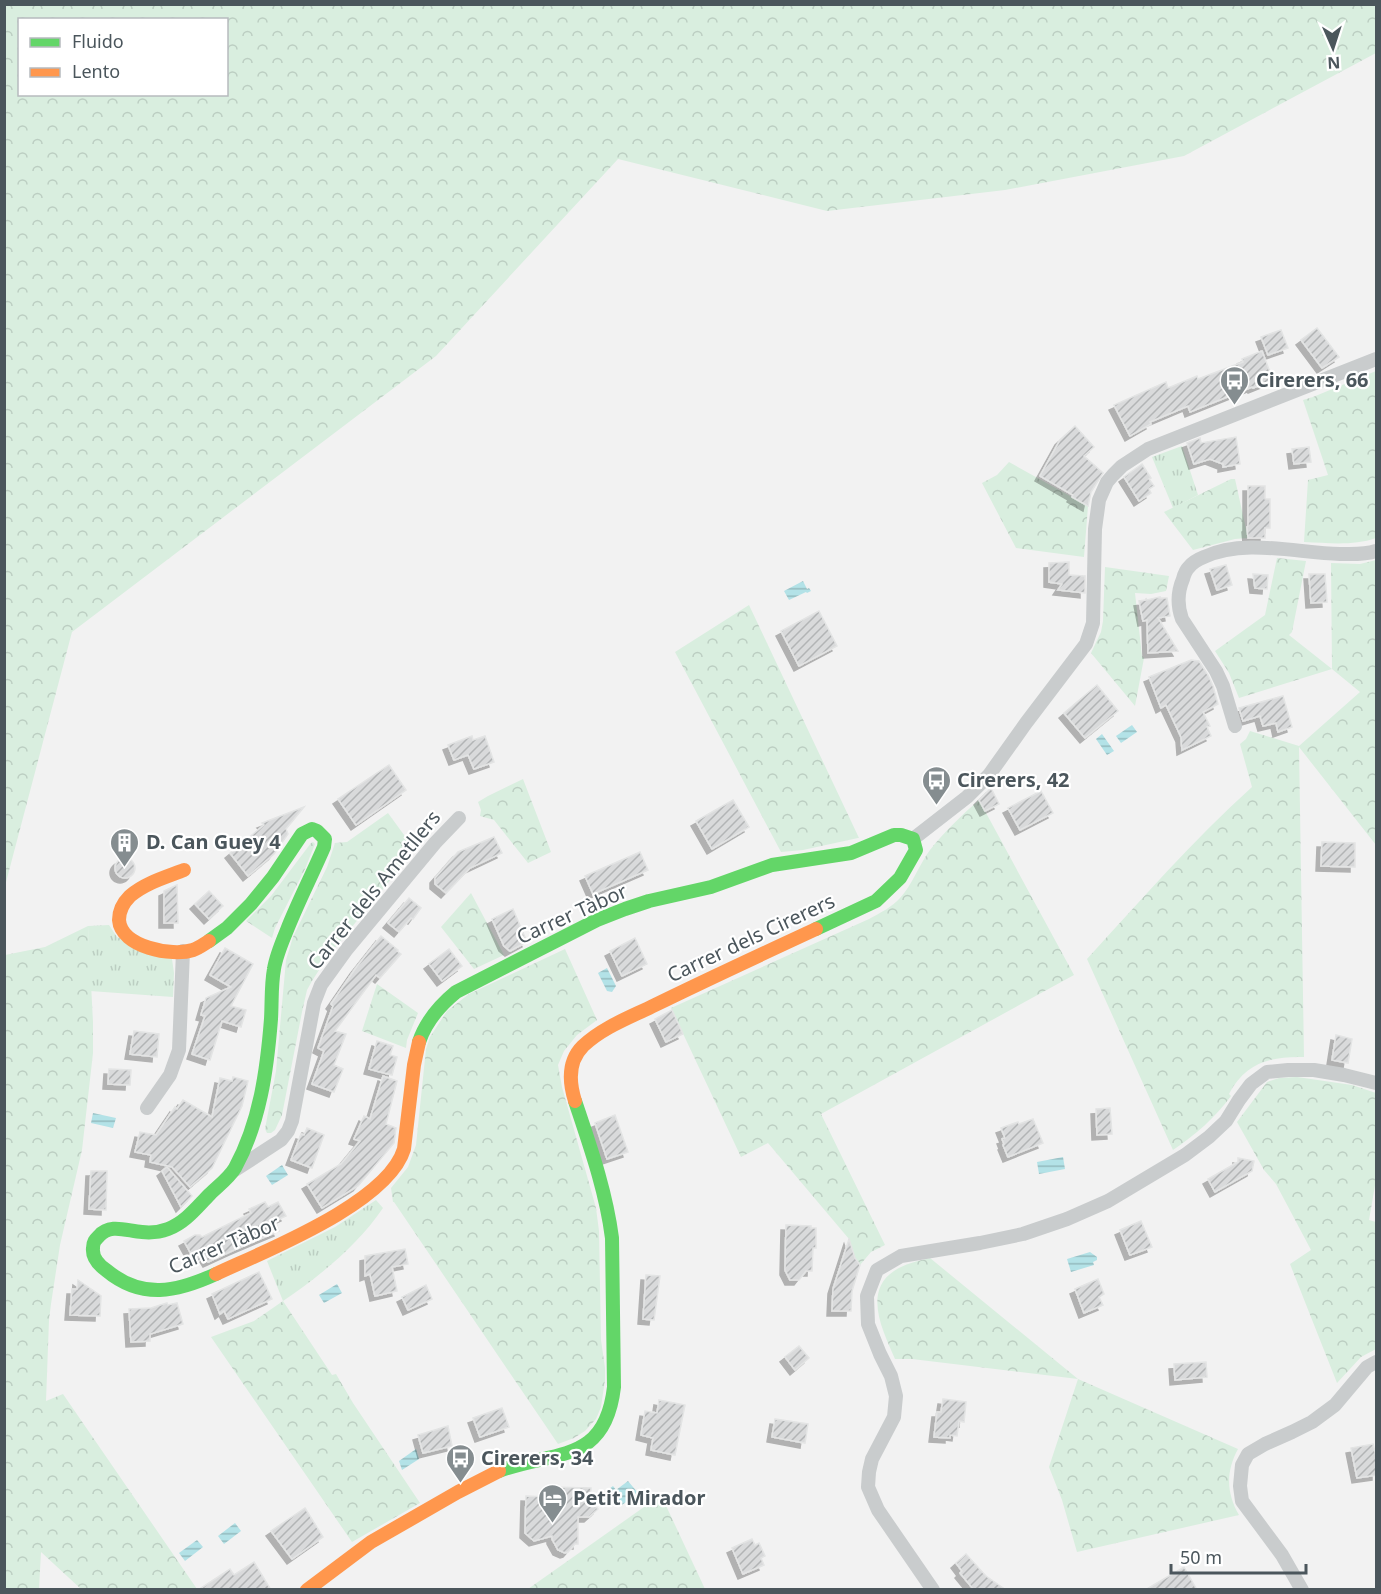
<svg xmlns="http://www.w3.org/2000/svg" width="1381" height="1594" viewBox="0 0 1381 1594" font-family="'Noto Sans',sans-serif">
<defs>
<pattern id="grass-tufts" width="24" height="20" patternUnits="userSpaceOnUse" patternTransform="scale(1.5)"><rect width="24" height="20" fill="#d9eedf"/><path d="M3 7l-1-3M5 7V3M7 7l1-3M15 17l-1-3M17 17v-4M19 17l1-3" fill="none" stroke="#bccec2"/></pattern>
<pattern id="forest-crowns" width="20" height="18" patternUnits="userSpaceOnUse" patternTransform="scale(1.5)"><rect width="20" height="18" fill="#d9eedf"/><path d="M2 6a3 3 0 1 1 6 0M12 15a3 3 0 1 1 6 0" fill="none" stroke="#bccec2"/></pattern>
<pattern id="water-rules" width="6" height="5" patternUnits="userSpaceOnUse" patternTransform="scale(1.5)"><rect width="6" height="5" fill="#b3e2e7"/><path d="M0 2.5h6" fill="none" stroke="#94babe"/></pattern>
<pattern id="building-hatch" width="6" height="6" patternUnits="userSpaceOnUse" patternTransform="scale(1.5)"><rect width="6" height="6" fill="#d9dadb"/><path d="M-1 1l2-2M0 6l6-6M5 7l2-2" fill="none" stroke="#b2b4b5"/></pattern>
<filter id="shadow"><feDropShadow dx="-5" dy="5" stdDeviation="0" flood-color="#0004"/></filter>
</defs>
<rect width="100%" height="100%" fill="#f2f2f2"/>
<g fill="url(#grass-tufts)">
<polygon points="1182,446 1198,495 1173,508 1152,457"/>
<polygon points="109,925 117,937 172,959 174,973 173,997 90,991 88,926"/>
<path d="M376,1200L383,1208C358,1245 320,1276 283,1301L267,1261L335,1227Z"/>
</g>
<g fill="url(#forest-crowns)" fill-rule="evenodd">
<path d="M5,4H1376V53L1184,156L1005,190L827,211L618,159L436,356L72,632L5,886ZM20,20H226V94H20Z"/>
<path d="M1376,371V538C1353,546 1329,543 1304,542L1308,480L1328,475L1303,400L1313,397Z"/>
<polygon points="1009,462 1088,506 1084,557 1016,548 982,483 997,475"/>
<polygon points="1231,479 1235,479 1248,538 1235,539 1193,550 1164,512"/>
<path d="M1277,558L1306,561L1292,632L1289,635L1332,669L1331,563L1360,564L1376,560V845L1299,747L1304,1057C1271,1056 1245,1063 1229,1094L1231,1096C1216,1117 1194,1136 1173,1150L1087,959C1141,900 1193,840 1252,787L1240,744L1246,739L1250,731L1299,746L1360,692L1332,669L1239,698L1229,673L1215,651L1265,615Z"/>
<polygon points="1105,567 1169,576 1166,591 1151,594 1135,593 1142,656 1144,658 1135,706 1091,653 1101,632 1103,621"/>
<polygon points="749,605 859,838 858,838 803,850 781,852 675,652"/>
<polygon points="523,779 551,852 528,863 494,820 480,816 481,810 478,802 488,796"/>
<path d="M979,800L1074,975L821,1114L885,1245L871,1252L860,1265L855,1258L849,1239L768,1143L741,1157L671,1008L869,919C880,913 892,907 900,898C911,887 920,863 930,850C944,832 962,815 979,800Z"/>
<polygon points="388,813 415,850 328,956 312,981 307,990 302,1012 282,1115 275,1130 271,1133 267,1133 265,1129 276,1071 286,960 293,937 327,867 335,843 347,842"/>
<polygon points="313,842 315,844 305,869 275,928 272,938 246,921 271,896 311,843"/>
<polygon points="471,893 504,955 474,969 441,927"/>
<polygon points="88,926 93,1022 93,1053 82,1150 60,1245 51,1304 49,1320 46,1401 63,1394 197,1589 81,1589 41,1552 39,1589 5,1589 5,955 45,947"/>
<polygon points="565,949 597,1020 577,1035 564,1051 558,1065 562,1087 596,1208 599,1231 601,1340 605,1368 605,1380 601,1407 596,1419 585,1431 574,1438 558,1444 394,1202 393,1202 391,1188 408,1167 416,1145 426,1049 430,1037 447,1011 469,994"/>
<polygon points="377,984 418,1013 407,1040 406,1048 362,1031"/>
<polygon points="1297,1077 1352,1085 1376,1093 1376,1180 1369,1220 1376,1222 1376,1349 1361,1357 1337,1383 1290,1264 1311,1250 1276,1184 1264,1170 1237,1122 1267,1082 1279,1078"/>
<path d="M930,1258L1078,1379L1238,1449C1226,1471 1226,1493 1239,1515L1077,1552L1062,1500L1049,1467L1078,1379L912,1359H895C884,1333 862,1292 894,1271C904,1264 918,1261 930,1258Z"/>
<polygon points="283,1301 332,1375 336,1374 353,1403 420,1503 352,1542 211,1337 254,1321"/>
<polygon points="661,1495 705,1589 528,1589"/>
</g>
<g fill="url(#water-rules)">
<polygon points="803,581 807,589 809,588 811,591 807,593 806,592 789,600 784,591"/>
<polygon points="1132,725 1137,732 1121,743 1116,736"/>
<polygon points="1102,734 1114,751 1107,755 1096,739"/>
<polygon points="607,968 616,986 612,992 607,991 598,973"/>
<polygon points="93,1113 116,1118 113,1128 91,1123"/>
<polygon points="1063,1157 1065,1169 1039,1174 1037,1162"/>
<polygon points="282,1165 288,1175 272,1185 266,1176"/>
<polygon points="1090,1252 1097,1257 1097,1260 1093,1262 1094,1265 1071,1272 1067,1259"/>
<polygon points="337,1284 342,1293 324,1303 319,1295"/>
<polygon points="416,1449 419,1459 402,1470 399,1461"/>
<polygon points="628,1481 638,1493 622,1505 618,1499 610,1506 601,1495 613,1486 616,1490"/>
<polygon points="235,1523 241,1531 224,1544 218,1536"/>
<polygon points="197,1540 203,1547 185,1561 179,1553"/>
</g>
<g fill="url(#building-hatch)" stroke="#e3e4e4" stroke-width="1.5" filter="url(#shadow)">
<polygon points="1317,328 1339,357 1322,368 1301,340"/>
<polygon points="1281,330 1288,348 1268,355 1261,337"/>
<polygon points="1262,351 1273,380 1253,388 1252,387 1190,412 1188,406 1150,422 1151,424 1130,436 1114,405 1166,382 1168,388 1197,376 1198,379 1243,362 1242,359"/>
<polygon points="1075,426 1094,447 1084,456 1103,473 1091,492 1088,506 1072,497 1073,495 1040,476 1060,440"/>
<polygon points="1236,437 1240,464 1223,467 1223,464 1210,459 1194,464 1187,443 1200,438 1201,443"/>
<polygon points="1309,447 1311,462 1294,464 1292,449"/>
<polygon points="1142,464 1151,478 1149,479 1154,486 1149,489 1151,493 1139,501 1124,477"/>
<polygon points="1248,486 1265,486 1265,499 1270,499 1270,528 1265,528 1265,538 1248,538 1247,527 1248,526"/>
<polygon points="1069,562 1069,575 1085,576 1085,593 1058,590 1062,584 1049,582 1049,563"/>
<polygon points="1226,565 1232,585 1217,590 1210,569"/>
<polygon points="1253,574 1268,575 1267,589 1255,588"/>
<polygon points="1309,574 1325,574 1327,602 1311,603"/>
<polygon points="1160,597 1160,598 1167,598 1170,616 1158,618 1178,651 1148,653 1147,620 1143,621 1139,601 1146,600 1146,598 1147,600"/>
<polygon points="819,611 837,646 799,666 781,631"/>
<polygon points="1191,660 1199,661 1208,675 1213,686 1218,704 1203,712 1210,726 1207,727 1211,736 1182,750 1181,737 1166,705 1161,708 1149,677"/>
<polygon points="1097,685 1118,711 1085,738 1064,713"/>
<polygon points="1283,696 1292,727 1278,732 1276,723 1263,726 1260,716 1243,721 1239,708"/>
<polygon points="472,736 473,740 485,736 494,762 474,769 468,755 454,760 448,745"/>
<polygon points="389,765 406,790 356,825 338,799"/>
<polygon points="991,788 999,804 985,811 979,800"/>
<polygon points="1041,791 1053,813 1020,830 1008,808"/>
<polygon points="733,800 749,827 712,849 696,821"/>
<polygon points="304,807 286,829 288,834 274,854 248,876 230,853 264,825 262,823"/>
<polygon points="494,837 502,853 470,868 446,893 435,884 435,878 458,852"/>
<polygon points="1322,842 1355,843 1355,867 1321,866"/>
<polygon points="640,852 648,870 593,894 585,876"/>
<circle cx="125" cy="868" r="10"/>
<polygon points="177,885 178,923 164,923 164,891"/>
<polygon points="209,891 223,906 209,919 195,904"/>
<polygon points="409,898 421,908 413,919 411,918 399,932 388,923"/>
<polygon points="513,909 527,942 510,951 504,946 492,919"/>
<polygon points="381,936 398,950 397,951 401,954 380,978 376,975 335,1031 346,1034 334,1065 343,1069 334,1092 312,1084 324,1051 318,1048 333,1006 331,1004 355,969"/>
<polygon points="635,938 647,964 622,976 610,951"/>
<polygon points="225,948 253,964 231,1006 246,1010 241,1027 222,1021 210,1060 192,1054 205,1016 201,1015 206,998 231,987 210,975"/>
<polygon points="449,949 462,966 442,981 429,964"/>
<polygon points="672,1010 683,1034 666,1042 655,1019"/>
<polygon points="134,1031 159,1034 157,1057 130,1054"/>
<polygon points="1336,1035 1352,1039 1348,1063 1332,1060"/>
<polygon points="377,1041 393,1046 390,1055 397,1057 392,1075 369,1069"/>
<polygon points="109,1069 131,1070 130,1085 108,1084"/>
<polygon points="383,1076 397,1081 386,1124 396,1128 394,1143 358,1186 322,1208 307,1184 341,1164 360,1141 354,1139 364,1116 370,1119"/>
<polygon points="233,1077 248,1081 242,1106 212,1168 190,1187 172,1167 150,1162 151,1155 135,1152 140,1132 156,1135 175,1107 177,1109 183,1100 212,1117 220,1078 232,1081"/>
<polygon points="1110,1108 1112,1134 1097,1135 1096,1109"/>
<polygon points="615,1115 628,1152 607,1159 595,1123"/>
<polygon points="1033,1119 1043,1143 1008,1157 1003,1145 1004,1144 1002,1139 1005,1138 1001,1128 1018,1122 1019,1124"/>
<polygon points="307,1128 324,1135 312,1168 291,1160 301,1134 304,1135"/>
<polygon points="1238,1158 1254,1161 1252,1171 1215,1192 1208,1179 1238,1162"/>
<polygon points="167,1167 192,1196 181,1207 162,1171"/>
<polygon points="91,1171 107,1171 106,1210 89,1209"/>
<polygon points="265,1202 268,1207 278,1202 286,1216 275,1221 279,1231 234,1250 208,1262 205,1257 196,1263 184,1241 195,1235 200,1235 202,1237 251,1213 249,1209"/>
<polygon points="1141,1221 1152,1247 1130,1255 1120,1230"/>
<polygon points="786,1225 811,1226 811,1228 816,1228 816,1248 813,1248 812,1271 806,1271 799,1280 790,1280 785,1270"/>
<polygon points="849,1239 855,1258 860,1265 852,1291 851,1311 832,1311 833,1289"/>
<polygon points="405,1249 408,1264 392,1267 397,1291 375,1296 370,1274 365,1276 365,1256"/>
<polygon points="259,1272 272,1299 228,1319 224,1311 220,1314 212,1294"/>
<polygon points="646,1275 660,1276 654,1320 643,1319"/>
<polygon points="1098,1279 1104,1294 1099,1297 1103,1305 1084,1313 1075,1289"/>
<polygon points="78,1280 101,1296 100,1316 70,1315 72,1289 77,1289"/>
<polygon points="426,1285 432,1299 408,1310 402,1297"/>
<polygon points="167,1303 168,1305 177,1303 183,1324 150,1334 150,1341 131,1342 129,1309 151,1308"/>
<polygon points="799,1346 809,1358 795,1370 785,1357"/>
<polygon points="1206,1362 1207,1377 1175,1380 1174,1364"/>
<polygon points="943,1399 966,1402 964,1422 959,1421 957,1436 950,1435 950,1438 934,1437 937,1412 941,1412"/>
<polygon points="659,1400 685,1405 675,1455 651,1450 653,1438 641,1435 645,1411 657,1413"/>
<polygon points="502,1408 509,1427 480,1437 473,1418"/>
<polygon points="775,1419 808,1424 805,1443 772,1437"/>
<polygon points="448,1426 452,1446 423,1453 418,1435"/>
<polygon points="1373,1444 1377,1460 1377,1475 1357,1478 1351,1448"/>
<polygon points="549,1487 591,1488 590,1500 598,1509 589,1517 578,1517 578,1544 575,1544 568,1552 565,1553 558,1550 552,1539 552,1536 534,1541 525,1533 526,1496 548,1497"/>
<polygon points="305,1508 323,1537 292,1559 271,1531"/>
<polygon points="752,1539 755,1545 759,1543 765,1556 761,1558 764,1565 743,1574 732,1548"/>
<polygon points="966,1554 986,1576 1006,1590 974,1590 960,1573 962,1571 956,1563"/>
<polygon points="254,1562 271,1590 198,1590 230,1569 234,1575"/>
<polygon points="1184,1567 1197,1590 1145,1590"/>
</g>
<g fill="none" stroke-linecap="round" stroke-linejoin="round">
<g stroke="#c9cccd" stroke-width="14">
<path d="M1235,726L1223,686L1216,671L1182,619C1177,605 1177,593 1183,579C1184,575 1186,570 1189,567C1192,563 1199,559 1204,557C1244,538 1297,553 1340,554C1353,554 1364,555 1376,551"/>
<polyline points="913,839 967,797 989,775 1026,723 1086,644 1093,623 1095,529 1099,500 1107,482 1113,475 1122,466 1148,449 1376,359"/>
<polyline points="147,1108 170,1075 179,1050 183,951"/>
<polyline points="235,1170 281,1140 288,1131 292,1121 314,1003 321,985 347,949 435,843 459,818"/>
<polyline points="933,1590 878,1510 868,1487 869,1472 872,1459 894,1417 896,1396 891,1376 880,1354 868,1324 867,1296 877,1270 901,1256 980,1243 1023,1234 1067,1219 1108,1201 1185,1155 1209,1137 1226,1121 1239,1100 1251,1084 1267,1072 1288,1070 1314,1070 1344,1075 1376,1083"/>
<polyline points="1302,1590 1282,1555 1242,1501 1240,1486 1242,1465 1248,1454 1265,1444 1292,1432 1312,1422 1335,1405 1367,1367 1376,1362"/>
</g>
<g stroke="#63d668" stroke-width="14">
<path d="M209,941L227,928L251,904L273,877L302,834L312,829L317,831L325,839L324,847C312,875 298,902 287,930C282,942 276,956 274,969C271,985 272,1002 271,1019C267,1070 260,1122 235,1168C229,1178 218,1186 210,1194C197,1207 186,1222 168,1229C160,1232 151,1233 142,1232C127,1231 110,1223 99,1236C95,1240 93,1242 93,1248C92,1257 99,1265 106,1270C142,1300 177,1292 216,1274"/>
<path d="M419,1042C426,1021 439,1006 456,992L597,920L625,909L649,901L711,887L772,865L851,853L894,835H901L913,839L916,850L900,878L876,901L816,929"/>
<path d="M499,1471C554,1450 605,1465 614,1387L612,1238C606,1191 590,1146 575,1101"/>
</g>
<g stroke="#ff974d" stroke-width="14">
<path d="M184,870C166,877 145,883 130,896C123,903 119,910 119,920C121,947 172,957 193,950C199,948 204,944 209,941"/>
<path d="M575,1101C569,1082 568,1061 583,1046C603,1027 631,1017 655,1005C708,979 762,954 816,929"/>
<path d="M216,1274C265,1251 388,1203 404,1149L414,1065L419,1042"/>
<polyline points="307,1590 371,1542 458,1492 499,1471"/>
</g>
</g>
<defs>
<symbol id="bus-pin" viewBox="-11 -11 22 30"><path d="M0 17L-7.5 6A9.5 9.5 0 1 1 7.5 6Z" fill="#858d90" stroke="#fff"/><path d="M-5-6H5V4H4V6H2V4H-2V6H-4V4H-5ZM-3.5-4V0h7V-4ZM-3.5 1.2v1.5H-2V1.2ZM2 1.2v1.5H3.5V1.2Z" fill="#fff"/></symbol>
<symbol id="building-pin" viewBox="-11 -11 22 30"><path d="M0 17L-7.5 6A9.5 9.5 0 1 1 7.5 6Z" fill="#858d90" stroke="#fff"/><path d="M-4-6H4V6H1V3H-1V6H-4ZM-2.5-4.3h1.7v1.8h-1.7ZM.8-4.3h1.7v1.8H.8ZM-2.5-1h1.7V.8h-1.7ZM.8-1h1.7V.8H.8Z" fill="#fff"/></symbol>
<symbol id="hotel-pin" viewBox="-11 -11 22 30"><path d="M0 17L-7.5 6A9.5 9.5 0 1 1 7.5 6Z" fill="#858d90" stroke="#fff"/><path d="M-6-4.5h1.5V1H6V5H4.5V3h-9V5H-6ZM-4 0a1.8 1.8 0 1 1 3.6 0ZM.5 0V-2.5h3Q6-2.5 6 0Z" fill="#fff"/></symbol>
</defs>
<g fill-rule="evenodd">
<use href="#bus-pin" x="1218" y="364" width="33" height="45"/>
<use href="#bus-pin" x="920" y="764" width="33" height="45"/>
<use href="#building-pin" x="108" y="826" width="33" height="45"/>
<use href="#bus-pin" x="444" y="1442" width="33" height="45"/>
<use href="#hotel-pin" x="536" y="1482" width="33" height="45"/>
</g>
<g text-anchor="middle" stroke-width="4.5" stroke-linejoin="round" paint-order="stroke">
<g font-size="20" font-weight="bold" fill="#4b565c" stroke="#fff" text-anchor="start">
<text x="1256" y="387">Cirerers, 66</text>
<text x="957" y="787">Cirerers, 42</text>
<text x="146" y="849">D. Can Guey 4</text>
<text x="481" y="1465">Cirerers, 34</text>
<text x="573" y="1505">Petit Mirador</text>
</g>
<g font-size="20" fill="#4b565c" stroke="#fff">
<text transform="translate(374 890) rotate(-51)" y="7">Carrer dels Ametllers</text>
<text transform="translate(572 914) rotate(-24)" y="7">Carrer Tàbor</text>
<text transform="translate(751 938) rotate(-25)" y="7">Carrer dels Cirerers</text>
<text transform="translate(224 1245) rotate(-23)" y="7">Carrer Tàbor</text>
</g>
</g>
<rect width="1381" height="1594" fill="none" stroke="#4b565c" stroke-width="12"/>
<rect x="18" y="18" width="210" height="78" fill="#ffffff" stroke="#b7bbbe" stroke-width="1.5"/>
<rect x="30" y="38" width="30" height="9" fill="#63d668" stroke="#b7bbbe" stroke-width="1.5"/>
<text x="72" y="48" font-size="18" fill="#4b565c">Fluido</text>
<rect x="30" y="68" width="30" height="9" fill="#ff974d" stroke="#b7bbbe" stroke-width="1.5"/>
<text x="72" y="78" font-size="18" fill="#4b565c">Lento</text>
<g transform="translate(1333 48) rotate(177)" stroke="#ffffff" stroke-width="4.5" paint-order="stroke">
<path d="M0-4.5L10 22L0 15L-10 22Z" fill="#4b565c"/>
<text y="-9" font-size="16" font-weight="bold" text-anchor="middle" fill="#4b565c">N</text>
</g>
<path d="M1171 1564v9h135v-9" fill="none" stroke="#4b565c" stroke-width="3"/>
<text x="1180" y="1564" font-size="18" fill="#4b565c" stroke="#ffffff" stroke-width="4.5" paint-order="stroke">50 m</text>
</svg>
